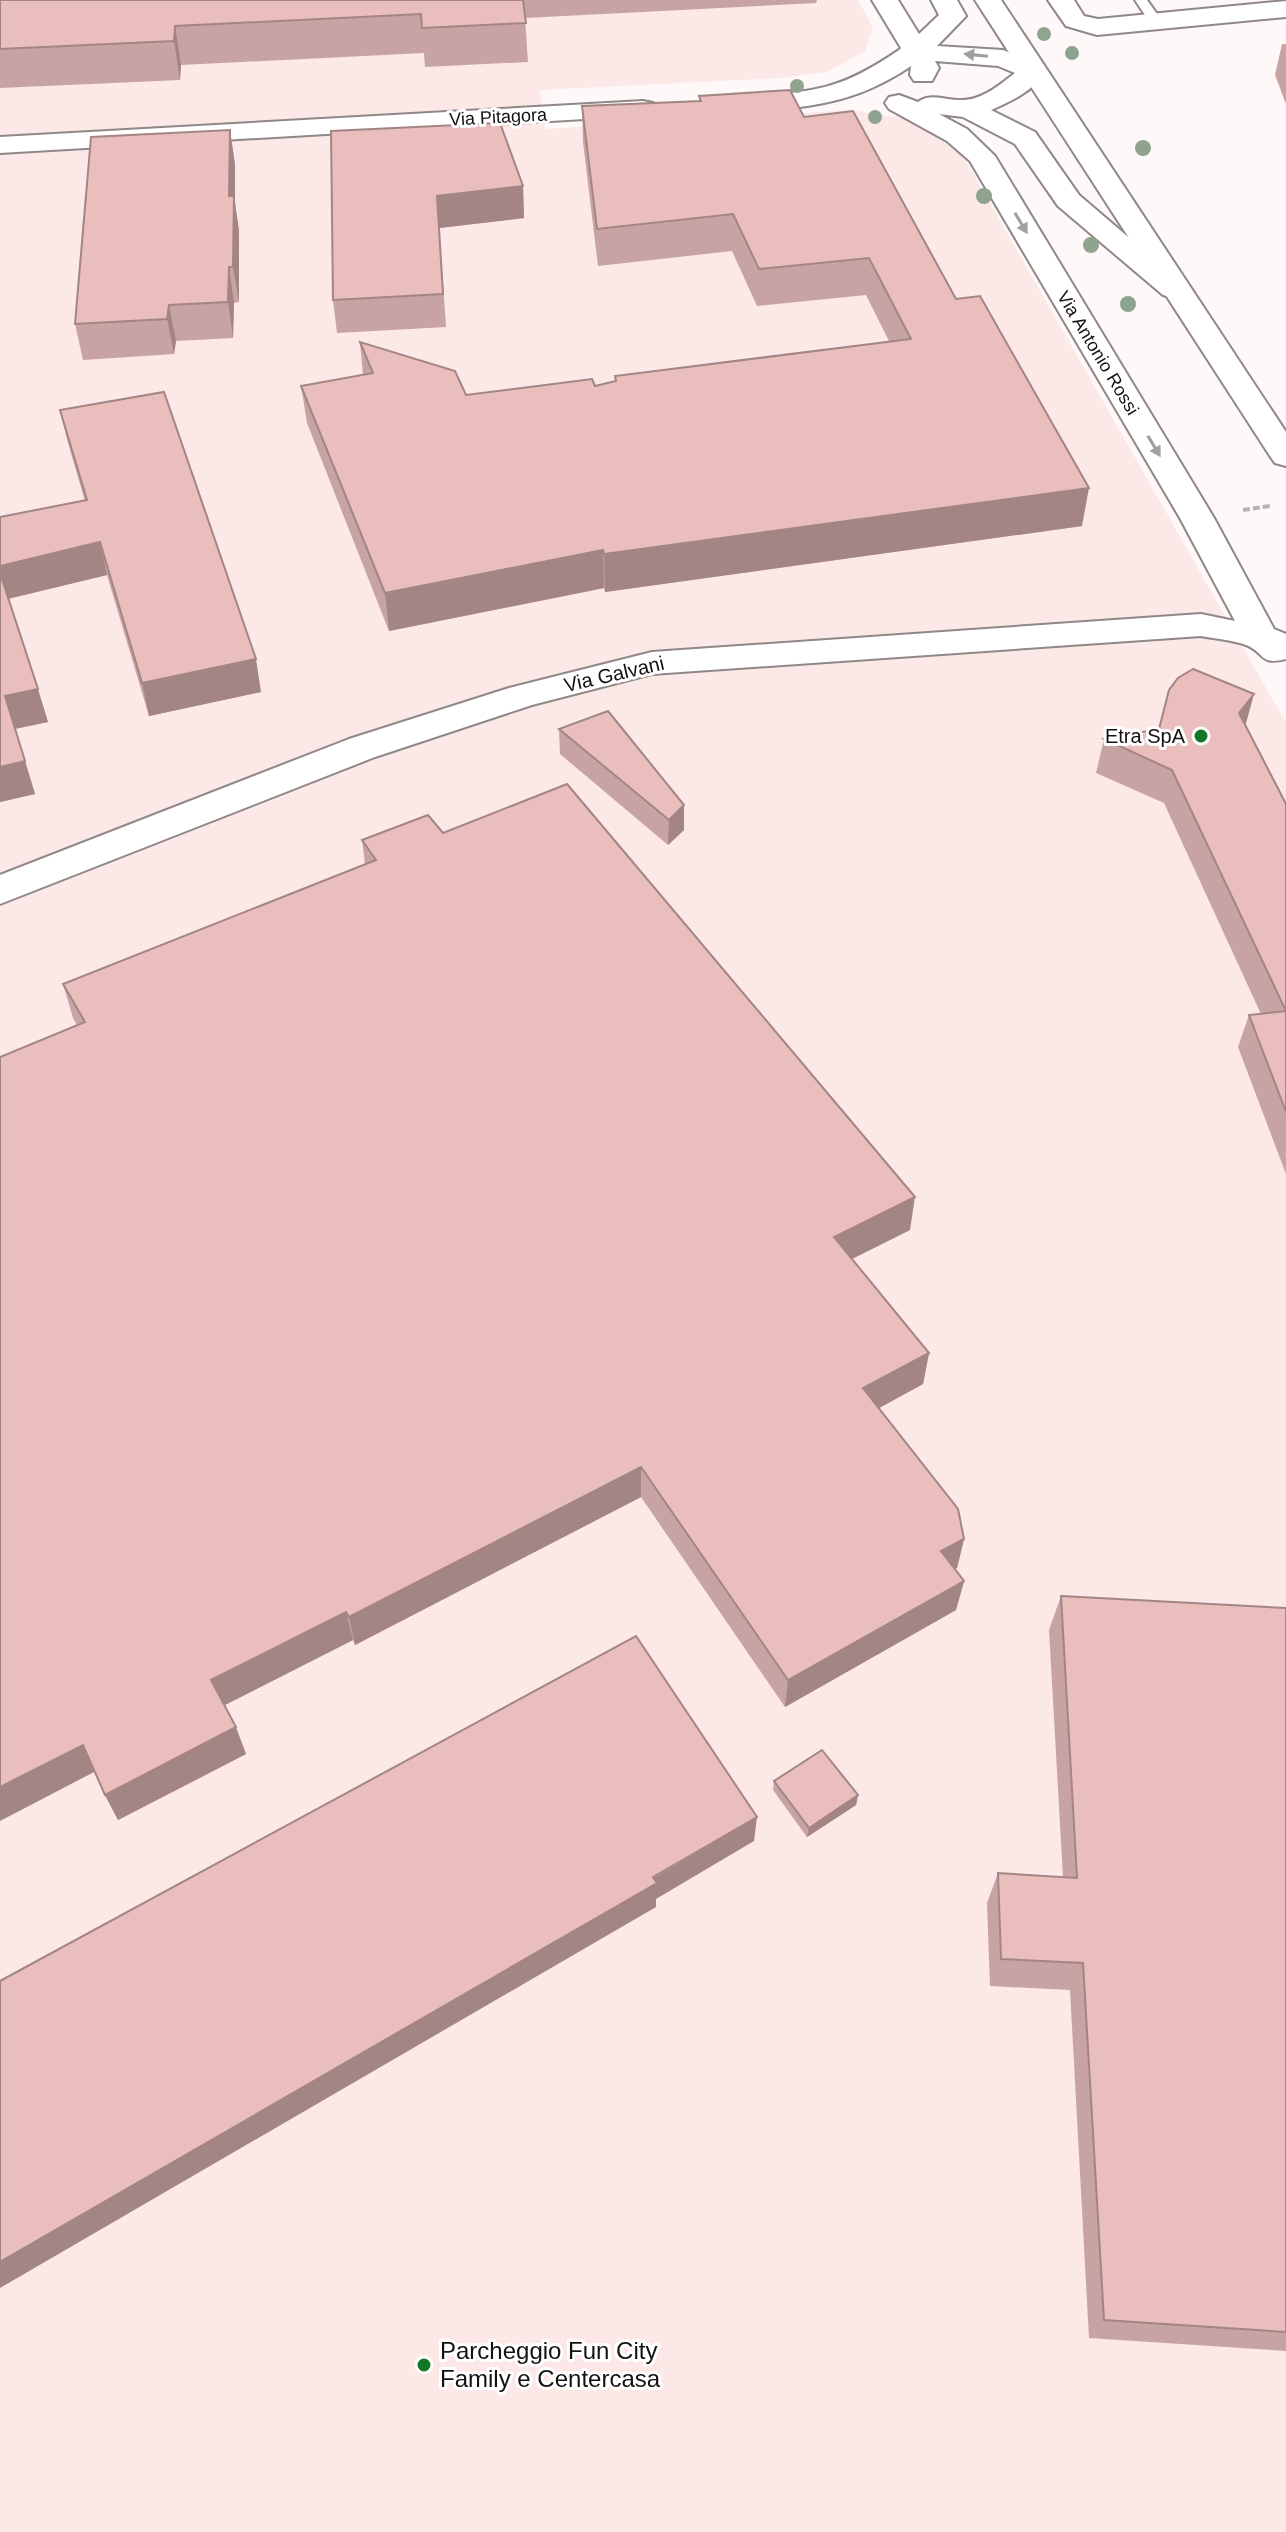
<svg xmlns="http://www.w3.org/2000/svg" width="1286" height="2532" viewBox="0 0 1286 2532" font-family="Helvetica,sans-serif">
<rect width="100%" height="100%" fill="#fef8f8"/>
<polygon fill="#fbe8e7" points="0,0 858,0 873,28 865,51 827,72 779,78 540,90 545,129 851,110 914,120 964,157 1286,723 1286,2532 0,2532"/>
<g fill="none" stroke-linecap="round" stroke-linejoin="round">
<defs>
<polygon id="service" points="1135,0 1147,0 1162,21 1161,24 1151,24"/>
<g id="minor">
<path d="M872,0H898L919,34L939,15L931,0H957L966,16L937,46L1003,50L1043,65L1047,71C1034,90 1012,101 991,110L1035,132L1079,195L1189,289L1185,295L1174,298L1163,295L1058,206L1015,144L963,117L939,114L967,129L995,156L1214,518L1274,629L1286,634V659C1259,666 1265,652 1246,645C1233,640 1216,639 1201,636L652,674L532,705L375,757L0,904V875L349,739L509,688L652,652L1201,614L1235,621L1180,518L970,161L947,141L889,109L885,103L889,97L899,95L918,102C931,92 947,101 963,100C982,100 1001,84 1015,73L998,66L935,61L939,68L932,81H914L910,75L911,66C852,106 804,108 735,112L725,110L721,104L725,98L735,96C809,92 835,94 899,50L901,48Z"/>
<polygon points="1048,0 1074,0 1084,16 1098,19 1286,1 1286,17 1097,35 1066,26"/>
<polygon points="643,101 653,103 657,109 653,115 0,153 0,137"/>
</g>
<polygon id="primary" points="975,0 1001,0 1286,432 1286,466 1275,463 1270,456"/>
</defs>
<use href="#service" stroke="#908787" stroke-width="4"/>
<use href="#minor" stroke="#908787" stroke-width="4"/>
<use href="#primary" stroke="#908787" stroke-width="4"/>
<polyline stroke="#b8b2b2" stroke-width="4" stroke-dasharray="7 3" stroke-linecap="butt" points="1243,510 1270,506"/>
<use href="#service" fill="#fff" fill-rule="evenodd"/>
<use href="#minor" fill="#fff" fill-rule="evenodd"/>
<use href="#primary" fill="#fff" fill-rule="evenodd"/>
</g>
<g fill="#8fa48e">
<circle cx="1044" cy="34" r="7"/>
<circle cx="1072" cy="53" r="7"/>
<circle cx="797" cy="86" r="7"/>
<circle cx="875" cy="117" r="7"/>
<circle cx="1143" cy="148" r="8"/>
<circle cx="984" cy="196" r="8"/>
<circle cx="1091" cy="245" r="8"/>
<circle cx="1128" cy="304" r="8"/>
</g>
<g fill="#c8a3a3">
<polygon points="0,0 817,0 816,3 525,18 528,62 425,67 424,53 181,65 180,80 0,88"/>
<polygon points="1282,44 1286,44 1286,104 1275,75"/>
<polygon points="699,96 804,117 1082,526 605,592 604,588 389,631 307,423 301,386 363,375 360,342 466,395 595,386 889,341 866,295 757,306 732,251 598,266 583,142 582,106 699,101"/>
<polygon points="230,130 235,165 235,203 239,231 239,302 234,303 233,338 176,341 174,354 83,360 75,324"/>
<polygon points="331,131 523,186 524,218 439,228 446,327 337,333 333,300"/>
<polygon points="60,410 261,692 149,716 107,575 8,599 48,722 15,729 35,794 0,802 0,517 85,501 68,443"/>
<polygon points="1246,725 1286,804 1286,1174 1238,1047 1249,1015 1261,1014 1164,803 1096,773 1104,739"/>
<polygon points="559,729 684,805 684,830 668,845 560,754"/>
<polygon points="443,833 910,1230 851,1259 929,1353 923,1384 879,1408 964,1539 957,1568 954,1569 964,1581 956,1610 785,1707 641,1497 355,1645 353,1640 225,1705 246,1754 118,1820 105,1795 77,1025 73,1018 63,984 365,864 362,840"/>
<polygon points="1061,1596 1286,1608 1286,2351 1089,2338 1070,1990 990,1986 987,1903 998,1873 1063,1877 1049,1630"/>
<polygon points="774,1781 858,1795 856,1805 807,1837 773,1790"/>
</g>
<g fill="#a38584">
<polygon points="175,26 181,65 180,80 174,41"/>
<polygon points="230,130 235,165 235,203 239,231 239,302 233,267 229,196"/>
<polygon points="523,186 524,218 439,228 446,327 437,196"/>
<polygon points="229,267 234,303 233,338 228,302"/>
<polygon points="169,305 176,341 174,354 167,319"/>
<polygon points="1089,488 1082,526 605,592 604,554"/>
<polygon points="100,542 107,575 7,599 0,575 0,566"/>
<polygon points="603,550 604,588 389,631 385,593"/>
<polygon points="256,659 261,692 149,716 142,683"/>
<polygon points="38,689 48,722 14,729 5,696"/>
<polygon points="1254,694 1245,727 1239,713"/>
<polygon points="25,761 35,794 0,802 0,767"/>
<polygon points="684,805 684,830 668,845 669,820"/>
<polygon points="915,1197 910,1230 830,1270 834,1237"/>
<polygon points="929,1353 923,1384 859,1419 863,1388"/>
<polygon points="641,1467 641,1497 355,1645 349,1617"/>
<polygon points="964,1539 957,1568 934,1580 941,1551"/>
<polygon points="964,1581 956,1610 785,1707 788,1680"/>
<polygon points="346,1612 353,1640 221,1707 211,1680"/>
<polygon points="236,1727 246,1754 118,1820 105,1795"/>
<polygon points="83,1745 96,1771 0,1821 0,1787"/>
<polygon points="858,1795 856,1805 807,1837 809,1828"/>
<polygon points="757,1817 754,1841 656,1899 656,1907 0,2288 0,2262"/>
</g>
<g fill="#e9bebd" stroke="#a38584" stroke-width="2">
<polygon points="0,0 523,0 526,23 422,28 421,14 175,26 174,41 0,49"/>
<polygon points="790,90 804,117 853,111 956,299 980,296 1089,488 604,554 603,550 385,593 301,386 373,373 360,342 455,371 466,395 592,379 595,386 616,381 615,376 911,339 869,258 759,269 733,214 597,229 582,106 701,101 699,96"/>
<polygon points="500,123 523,186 437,196 443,294 333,300 331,131"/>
<polygon points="230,130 229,196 234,196 233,267 229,267 228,302 169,305 167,319 75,324 91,137"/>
<polygon points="164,392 256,659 142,683 100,542 0,566 0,517 87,500 60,410"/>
<polygon points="0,573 38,689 5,696 25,761 0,767"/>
<polygon points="1193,669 1254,694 1239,713 1286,804 1286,1011 1172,770 1104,739 1159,729 1169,690 1178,678"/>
<polygon points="608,711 684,805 669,820 559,729"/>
<polygon points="567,784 915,1197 834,1237 929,1353 863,1388 958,1509 964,1539 941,1551 964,1581 788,1680 641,1467 349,1617 346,1612 211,1680 236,1727 105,1795 83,1745 0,1787 0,1057 85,1022 63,984 376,860 362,840 428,815 443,833"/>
<polygon points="1286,1011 1286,1112 1249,1015"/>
<polygon points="1061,1596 1286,1608 1286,2332 1104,2320 1083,1963 1001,1959 998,1873 1077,1878"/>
<polygon points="636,1636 757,1817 653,1877 657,1883 0,2262 0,1981"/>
<polygon points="822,1750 858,1795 809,1828 774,1781"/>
</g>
<defs><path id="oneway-solid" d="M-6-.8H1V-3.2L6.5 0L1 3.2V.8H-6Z" transform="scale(2)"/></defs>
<g fill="#a1a0a0">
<use href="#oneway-solid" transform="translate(976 55) rotate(-174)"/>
<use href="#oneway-solid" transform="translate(1021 223) rotate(59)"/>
<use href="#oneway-solid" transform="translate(1154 446) rotate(59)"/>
</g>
<g fill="#147627" stroke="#fff" stroke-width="3">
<circle cx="1201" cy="736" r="8"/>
<circle cx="424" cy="2365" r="8"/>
</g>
<g text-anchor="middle" stroke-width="6" stroke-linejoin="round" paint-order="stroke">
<g font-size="18" fill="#151111" stroke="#fff">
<text transform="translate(498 117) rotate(-3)" y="6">Via Pitagora</text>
<text transform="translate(1098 353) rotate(59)" y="6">Via Antonio Rossi</text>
</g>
<g font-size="20" fill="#151111" stroke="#fff">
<text transform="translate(614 674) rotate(-13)" y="7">Via Galvani</text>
</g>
<g font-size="20" fill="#151111" stroke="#fff" text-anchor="end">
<text x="1185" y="743">Etra SpA</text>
</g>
<g font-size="24" fill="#151111" stroke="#fff" text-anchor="start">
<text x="440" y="2359">Parcheggio Fun City<tspan x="440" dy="28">Family e Centercasa</tspan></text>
</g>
</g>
</svg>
